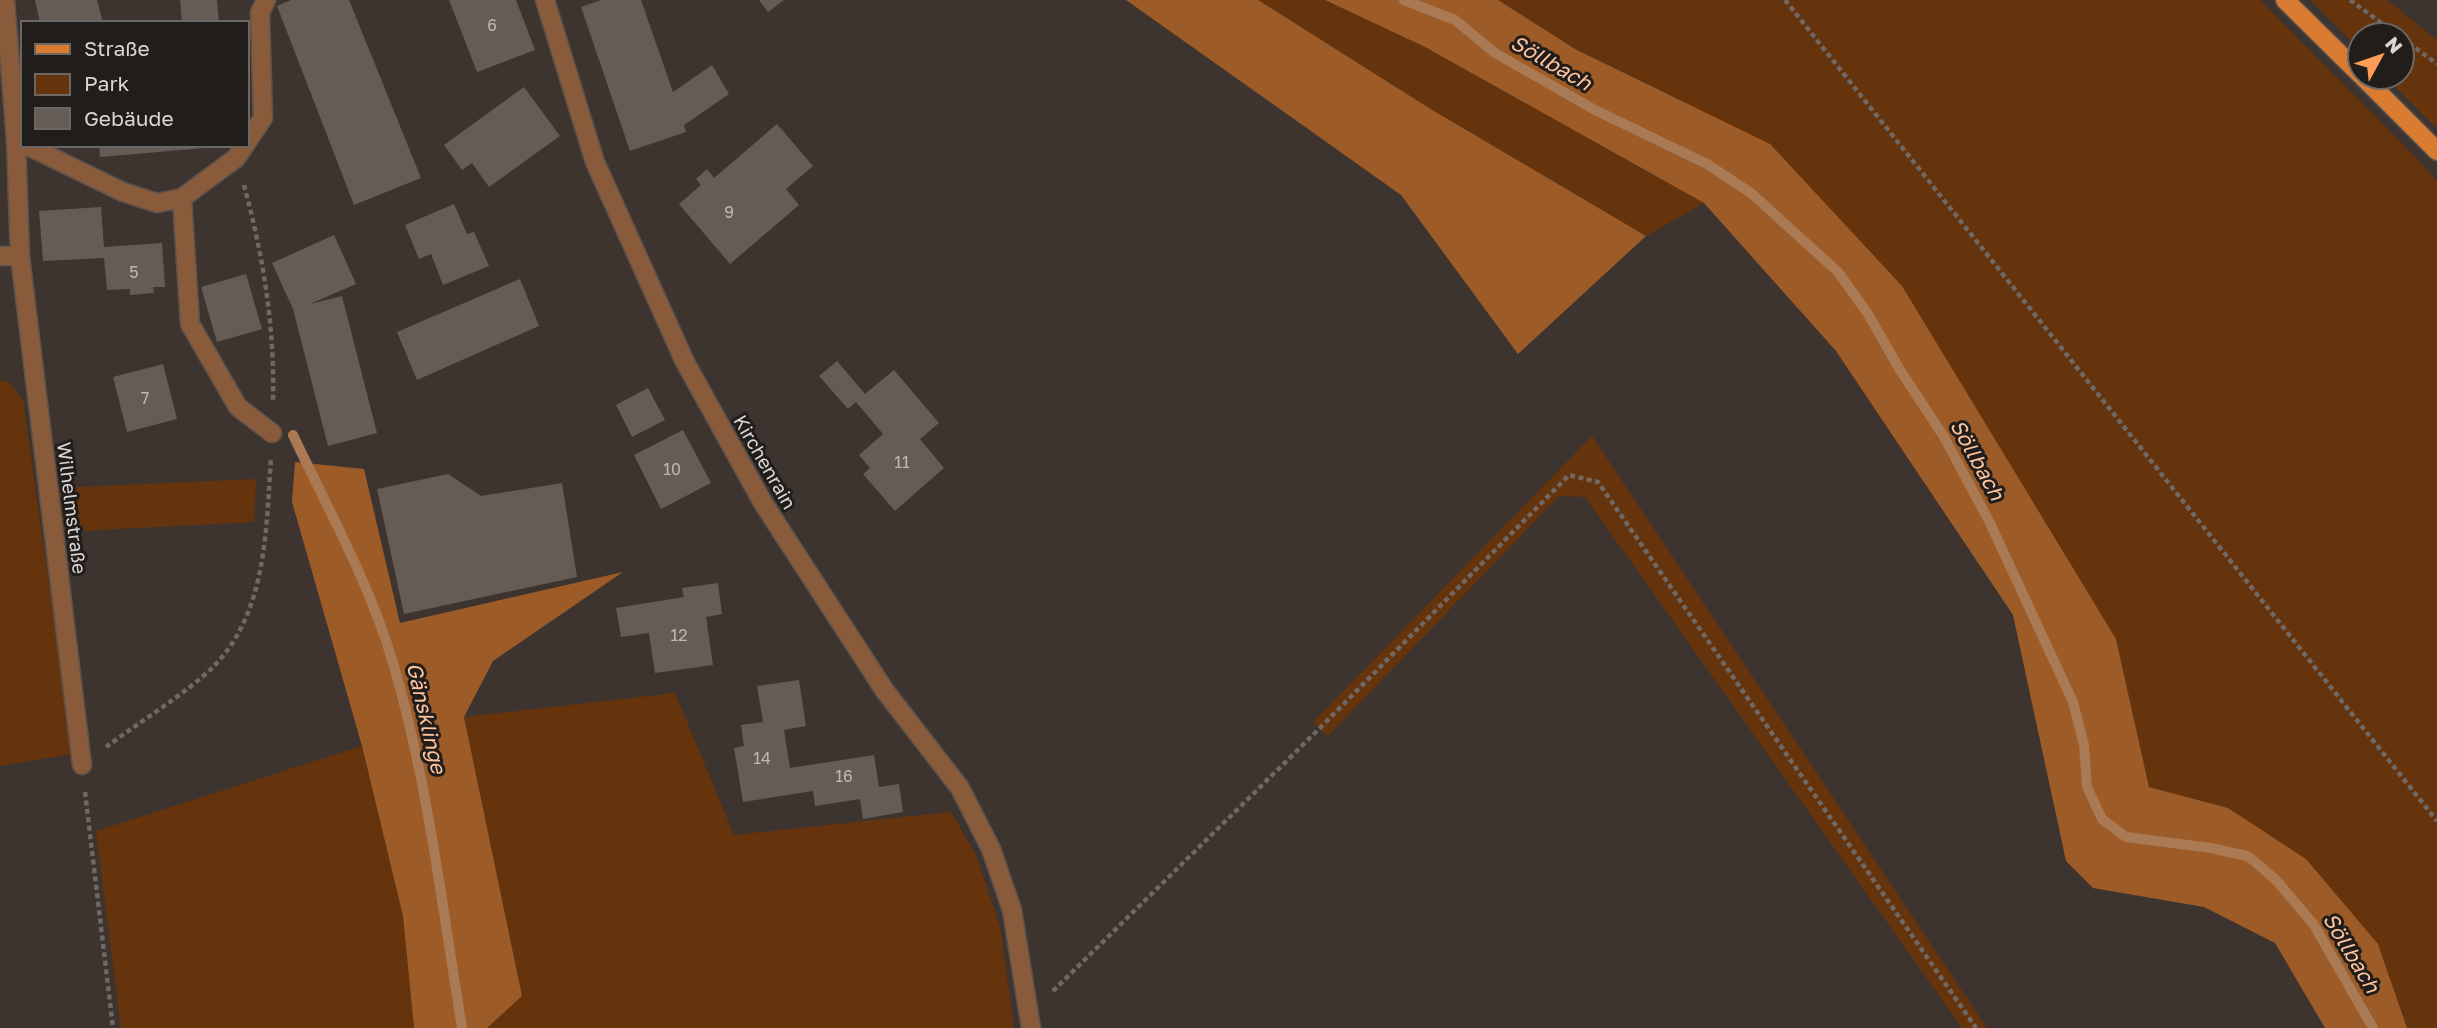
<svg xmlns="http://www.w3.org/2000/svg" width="2437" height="1028" viewBox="0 0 2437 1028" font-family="'Golos Text',sans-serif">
<rect width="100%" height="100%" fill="#3d342f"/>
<g fill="#65340c">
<polygon points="1258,0 1325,0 1425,47 1704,203 1646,236 1429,108"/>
<polygon points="1498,0 2260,0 2422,164 2437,181 2437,1028 2407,1028 2378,944 2228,808 2149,787 2116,639 1575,49"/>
<polygon points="2311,0 2387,0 2437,40 2437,129 2386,77 2402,77 2402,35 2360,35 2360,50"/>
<polygon points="0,380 10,383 23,400 73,754 0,766"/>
<polygon points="1592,436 1987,1028 1962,1028 1585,497 1559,496 1328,736 1313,722"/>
<polygon points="256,479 254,522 60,532 56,488"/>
<polygon points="675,693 734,835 951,812 976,855 1000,927 1014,1028 487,1028 522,996 464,717"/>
<polygon points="362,746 403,916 414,1028 121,1028 96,831"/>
</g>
<g fill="#9d5b28">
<polygon points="1126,0 1258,0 1429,108 1646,236 1518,354 1401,195"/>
<polygon points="1325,0 1498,0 1575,49 1770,144 1902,286 2116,639 2149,787 2228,808 2306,859 2378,944 2407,1028 2325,1028 2275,943 2204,907 2093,888 2066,861 2013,615 1836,351 1704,203 1425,47"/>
<polygon points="295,462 364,469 400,623 623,572 493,661 464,717 522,996 487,1028 414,1028 403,916 362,746 292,502"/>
</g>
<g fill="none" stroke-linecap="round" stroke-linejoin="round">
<g stroke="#a97a54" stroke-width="10">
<polyline points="1404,0 1455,20 1495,53 1595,110 1707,164 1751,193 1838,272 1868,314 1900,370 1944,437 1990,523 2073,702 2084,745 2087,787 2102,819 2126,837 2211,848 2247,856 2254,861 2276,880 2314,925 2373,1028"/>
<path d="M293,435C328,509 370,584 393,663C428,782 442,906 462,1028"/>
</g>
</g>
<g fill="#655c56">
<polygon points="35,0 97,0 103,23 40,23"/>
<polygon points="180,0 217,0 219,23 182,23"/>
<polygon points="291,0 349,0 421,178 354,205 277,6"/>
<polygon points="449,0 516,0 535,50 477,72"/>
<polygon points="601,0 641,0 673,92 712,65 729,94 684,125 686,132 630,151 581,7"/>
<polygon points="759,0 784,0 768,12"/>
<polygon points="524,87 560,136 489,187 472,163 462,170 444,145"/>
<polygon points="777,124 813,166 786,189 799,205 730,264 679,204 701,185 696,179 707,169 714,178"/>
<polygon points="99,145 205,145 205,148 100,157"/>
<polygon points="454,204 467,234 474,232 489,266 443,285 431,254 419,259 405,225"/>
<polygon points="101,207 104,247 162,243 165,287 153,287 154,293 130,295 130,289 107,290 104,258 43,261 39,211"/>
<polygon points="334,235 356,284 310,304 342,296 377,433 328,446 293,309 272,263"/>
<polygon points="246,274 262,329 217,342 201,287"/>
<polygon points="520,279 539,326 417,380 397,332"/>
<polygon points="837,361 865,394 894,370 939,423 920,439 944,468 895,511 863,474 870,468 859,455 883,434 856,402 848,409 819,376"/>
<polygon points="163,364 177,419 127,432 113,377"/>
<polygon points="648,388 665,420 632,437 616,405"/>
<polygon points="683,430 711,483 661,509 634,455"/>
<polygon points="448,474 481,496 562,483 577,577 404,614 377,489"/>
<polygon points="718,583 722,614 706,617 713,665 655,673 649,633 621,637 616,608 684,597 682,588"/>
<polygon points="799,680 806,726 784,730 790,768 874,755 879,787 899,784 903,812 863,819 860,799 815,806 813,791 743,802 734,748 744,746 741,725 763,722 757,686"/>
</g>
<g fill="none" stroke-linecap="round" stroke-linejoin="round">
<defs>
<g id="minor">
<polyline points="5,0 16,140 20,256 82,765"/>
<polyline points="545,0 595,162 685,362 763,503 885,691 960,788 991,849 1012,910 1031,1028"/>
<polyline points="247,142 263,118 260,13 266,0"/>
<polyline points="26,145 123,192 157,203 182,198 236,158 245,145"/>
<polyline points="182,198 190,324 238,407 272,433"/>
<polyline points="0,256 20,256"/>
</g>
<g id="major">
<polyline points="2285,0 2360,74"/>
<polyline points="2363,77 2437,151"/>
</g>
</defs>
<use href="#minor" stroke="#59514d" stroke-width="21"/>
<use href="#major" stroke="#59514d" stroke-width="21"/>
<g stroke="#706864" stroke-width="4.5" stroke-dasharray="5 3.5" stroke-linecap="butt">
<polyline points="1785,0 2437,821"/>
<polyline points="2350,0 2398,35"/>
<polyline points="2402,38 2437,64"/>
<path d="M244,185C263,255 275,328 273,401"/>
<path d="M106,747C138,723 187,693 214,666C267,612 266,529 271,458"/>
<polyline points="85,792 113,1028"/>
<polyline points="1053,991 1321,727 1569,475 1598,482 1976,1028"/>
</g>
<use href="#minor" stroke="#895b3b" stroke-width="18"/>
<use href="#major" stroke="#d97c32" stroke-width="18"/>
</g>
<g text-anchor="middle" stroke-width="6" stroke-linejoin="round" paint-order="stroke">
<g font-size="16" fill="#beb8b4">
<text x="492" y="31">6</text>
<text x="729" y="218">9</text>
<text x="134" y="278">5</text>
<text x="145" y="404">7</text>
<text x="902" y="468">11</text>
<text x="672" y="475">10</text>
<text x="679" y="641">12</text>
<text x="762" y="764">14</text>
<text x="844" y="782">16</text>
</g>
<g font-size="19" fill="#dbd6d3" stroke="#211d1b">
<text transform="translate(765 462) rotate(60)" y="7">Kirchenrain</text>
<text transform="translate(72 508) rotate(83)" y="7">Wilhelmstraße</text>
</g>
<g font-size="21" font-style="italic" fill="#fdc49e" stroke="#211d1b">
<text transform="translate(1551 63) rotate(30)" y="7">Söllbach</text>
<text transform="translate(1977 460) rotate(61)" y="7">Söllbach</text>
<text transform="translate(426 718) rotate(77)" y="7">Gänsklinge</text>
<text transform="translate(2351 953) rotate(59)" y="7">Söllbach</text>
</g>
</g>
<rect x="21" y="21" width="228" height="126" fill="#211d1b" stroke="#6b6765" stroke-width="2"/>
<rect x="35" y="44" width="35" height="10" fill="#d97c32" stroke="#6b6765" stroke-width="2"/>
<text x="84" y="56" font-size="21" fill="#dbd6d3">Straße</text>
<rect x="35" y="74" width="35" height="21" fill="#65340c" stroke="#6b6765" stroke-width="2"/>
<text x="84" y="91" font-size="21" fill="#dbd6d3">Park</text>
<rect x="35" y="108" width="35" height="21" fill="#655c56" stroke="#6b6765" stroke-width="2"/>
<text x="84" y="126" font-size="21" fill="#dbd6d3">Gebäude</text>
<g transform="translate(2381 56) rotate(50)"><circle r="33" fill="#211d1b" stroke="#6b6765" stroke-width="2"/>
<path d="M0-5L12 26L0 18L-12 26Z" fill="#fd9c55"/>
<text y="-10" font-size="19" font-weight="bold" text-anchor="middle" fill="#dbd6d3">N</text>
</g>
</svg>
